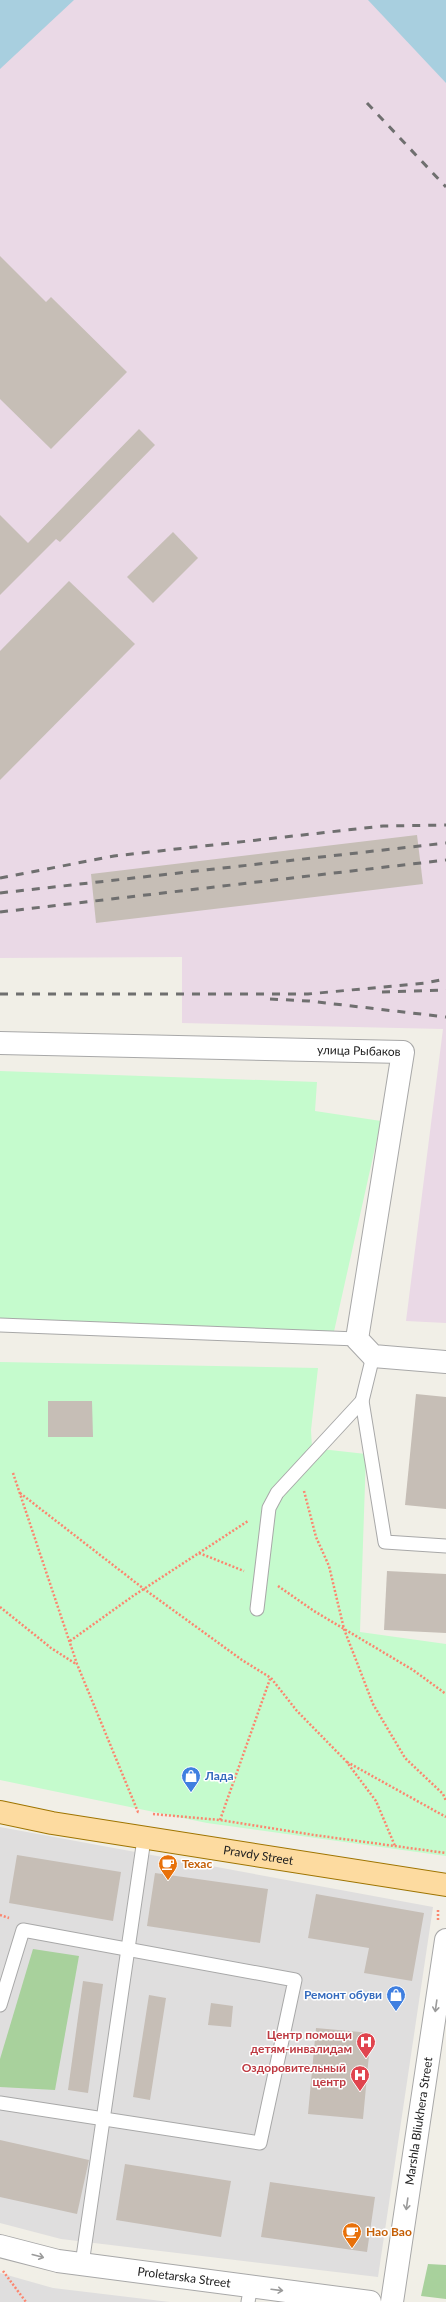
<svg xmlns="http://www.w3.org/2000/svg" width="446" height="2302" viewBox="0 0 446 2302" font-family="Lato,sans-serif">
<rect width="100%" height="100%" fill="#f1efe7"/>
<g fill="#dfdede">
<polygon points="0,1827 433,1907 378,2277 61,2239 0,2223"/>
<polygon points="0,2273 53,2288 170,2302 0,2302"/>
</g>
<polygon fill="#ead9e6" points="66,0 375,0 446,76 446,1323 406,1321 443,1029 182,1023 182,957 0,958 0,62"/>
<g fill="#a8d19c">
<polygon points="33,1949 79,1956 55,2090 0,2087 0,2059"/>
<polygon points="428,2264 446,2265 446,2299 421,2296"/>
</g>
<g fill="#c5fbcd">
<polygon points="0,1071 317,1082 315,1111 381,1121 333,1336 0,1323"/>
<polygon points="0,1362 318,1368 311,1430 312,1448 366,1454 360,1632 446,1644 446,1856 207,1823 0,1780"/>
</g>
<g fill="#a8cfdf">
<polygon points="0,0 74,0 0,69"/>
<polygon points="368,0 446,0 446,83"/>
</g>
<g fill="#c6beb6">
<polygon points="0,256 46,302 51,297 127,372 51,449 0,399"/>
<polygon points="139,429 155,445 60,542 56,539 0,595 0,515 28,543"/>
<polygon points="173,532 198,558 153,603 127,577"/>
<polygon points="69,581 135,644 0,780 0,651"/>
<polygon points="417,835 423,884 96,923 91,874"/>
<polygon points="416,1394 446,1397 446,1509 405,1505"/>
<polygon points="48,1401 92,1401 93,1437 48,1437"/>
<polygon points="387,1571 446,1574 446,1633 384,1630"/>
<polygon points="17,1855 121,1872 113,1921 9,1903"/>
<polygon points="155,1873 268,1889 260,1943 147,1926"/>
<polygon points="316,1894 424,1913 412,1981 364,1973 369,1948 308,1938"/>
<polygon points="83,1981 103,1984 88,2093 68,2090"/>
<polygon points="149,1995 166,1998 150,2100 133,2097"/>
<polygon points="211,2003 233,2006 231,2027 208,2025"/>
<polygon points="316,2028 371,2033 363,2119 308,2114"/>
<polygon points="0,2140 89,2160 77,2214 0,2197"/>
<polygon points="125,2164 231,2181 221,2237 116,2220"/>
<polygon points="270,2182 375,2197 367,2252 261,2237"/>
</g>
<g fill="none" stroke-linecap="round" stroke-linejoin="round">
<defs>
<g id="service">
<polyline points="0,1325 357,1339"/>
<polyline points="362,1401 385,1542 446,1546"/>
<polyline points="257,1609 269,1508 277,1493 362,1401 373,1356"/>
<polyline points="0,2005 23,1930 295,1980 260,2143 0,2103"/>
<polyline points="82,2264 144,1839"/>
<polyline points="248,2302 251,2286"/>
</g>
<g id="minor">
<path id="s1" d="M0,1043L403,1052L357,1339L373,1356L446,1362"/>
<path id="s2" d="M0,2246L58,2261L370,2302"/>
<path id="s3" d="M392,2302L446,1940"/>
</g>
<g id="primary">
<path id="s4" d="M0,1812L52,1823L446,1885"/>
</g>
</defs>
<use href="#service" stroke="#a8a8a8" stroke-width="15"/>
<use href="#minor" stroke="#a8a8a8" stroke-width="24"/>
<use href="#primary" stroke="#9e7400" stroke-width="24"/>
<g stroke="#fc856e" stroke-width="2.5" stroke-dasharray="2 2" stroke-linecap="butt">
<polyline points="13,1473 77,1664 138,1812 140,1812"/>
<polyline points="304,1491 316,1537 329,1566 344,1629 373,1704 405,1758 443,1794 446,1801"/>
<polyline points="20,1493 144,1589 242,1660 271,1678 297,1711 346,1761 376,1801 395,1846"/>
<polyline points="199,1553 244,1571"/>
<polyline points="278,1586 314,1611 413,1670 446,1694"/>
<polyline points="0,1607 51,1648 76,1664"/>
<polyline points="70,1641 133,1596 248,1521"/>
<polyline points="347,1762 446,1817"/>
<polyline points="153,1814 220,1820 314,1835 446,1853"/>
<polyline points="220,1820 270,1679"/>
<polyline points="0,1915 9,1918"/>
<polyline points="438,1920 438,1908"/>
<polyline points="3,2271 26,2302"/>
</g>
<use href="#service" stroke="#fff" stroke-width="13"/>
<use href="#minor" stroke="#fff" stroke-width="22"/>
<use href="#primary" stroke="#fddba0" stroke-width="22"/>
<g stroke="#6f6f6f" stroke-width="3" stroke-dasharray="8 8" stroke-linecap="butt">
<polyline points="367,103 446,187"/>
<polyline points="0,878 114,856 383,826 446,825"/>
<polyline points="0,893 446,843"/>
<polyline points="0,912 446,860"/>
<polyline points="382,992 446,990"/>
<polyline points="0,994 308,994 425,983 446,979"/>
<polyline points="270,999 309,1001 446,1017"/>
</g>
</g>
<defs><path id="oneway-shaft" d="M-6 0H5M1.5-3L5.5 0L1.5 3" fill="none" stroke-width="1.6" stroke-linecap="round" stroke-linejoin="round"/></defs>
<g stroke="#9b9b9b">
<use href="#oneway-shaft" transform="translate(436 2006) rotate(98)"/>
<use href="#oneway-shaft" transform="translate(407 2204) rotate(98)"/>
<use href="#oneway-shaft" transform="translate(38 2256) rotate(15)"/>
<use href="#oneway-shaft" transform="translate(277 2290) rotate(7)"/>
</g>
<defs>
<symbol id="shop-pin" viewBox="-11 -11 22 30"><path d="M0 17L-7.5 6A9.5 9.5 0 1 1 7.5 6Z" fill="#3f7fe0" stroke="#fff"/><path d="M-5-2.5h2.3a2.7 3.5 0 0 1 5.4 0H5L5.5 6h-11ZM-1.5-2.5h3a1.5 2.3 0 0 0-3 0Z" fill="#fff"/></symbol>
<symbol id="cafe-pin" viewBox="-11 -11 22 30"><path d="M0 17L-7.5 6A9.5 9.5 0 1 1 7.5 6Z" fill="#e8710a" stroke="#fff"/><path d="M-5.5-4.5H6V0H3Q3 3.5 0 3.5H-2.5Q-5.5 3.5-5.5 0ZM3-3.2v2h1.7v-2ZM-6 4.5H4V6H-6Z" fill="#fff"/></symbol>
<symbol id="hospital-pin" viewBox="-11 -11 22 30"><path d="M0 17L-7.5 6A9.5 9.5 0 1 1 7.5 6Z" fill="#e0444e" stroke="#fff"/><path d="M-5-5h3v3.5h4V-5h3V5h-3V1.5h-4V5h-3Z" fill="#fff"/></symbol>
</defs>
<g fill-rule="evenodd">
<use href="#shop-pin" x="180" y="1765" width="22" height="30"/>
<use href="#cafe-pin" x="157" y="1853" width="22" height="30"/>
<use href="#shop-pin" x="385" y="1984" width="22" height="30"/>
<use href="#hospital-pin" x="355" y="2031" width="22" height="30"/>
<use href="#hospital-pin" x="349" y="2064" width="22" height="30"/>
<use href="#cafe-pin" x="341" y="2221" width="22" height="30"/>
</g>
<g text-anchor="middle" stroke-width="3" stroke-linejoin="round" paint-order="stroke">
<g font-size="12" fill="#212121" stroke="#fff">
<text dy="4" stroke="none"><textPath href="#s1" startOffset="359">улица Рыбаков</textPath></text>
<text dy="4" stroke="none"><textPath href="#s4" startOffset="262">Pravdy Street</textPath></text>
<text dy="4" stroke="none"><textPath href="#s3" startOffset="183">Marshla Bliukhera Street</textPath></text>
<text dy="4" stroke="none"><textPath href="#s2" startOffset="187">Proletarska Street</textPath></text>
</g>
<g font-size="12" font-weight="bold" fill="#366cbe" stroke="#fff" text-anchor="start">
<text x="205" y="1780">Лада</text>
<text x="382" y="1999" text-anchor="end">Ремонт обуви</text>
</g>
<g font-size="12" font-weight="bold" fill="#c56008" stroke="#fff" text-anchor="start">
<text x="182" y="1868">Техас</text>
<text x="366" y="2236">Hao Bao</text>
</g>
<g font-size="12" font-weight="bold" fill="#be3a42" stroke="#fff" text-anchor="end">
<text x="352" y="2039">Центр помощи<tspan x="352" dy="14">детям-инвалидам</tspan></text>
<text x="346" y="2072">Оздоровительный<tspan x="346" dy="14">центр</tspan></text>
</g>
</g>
</svg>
